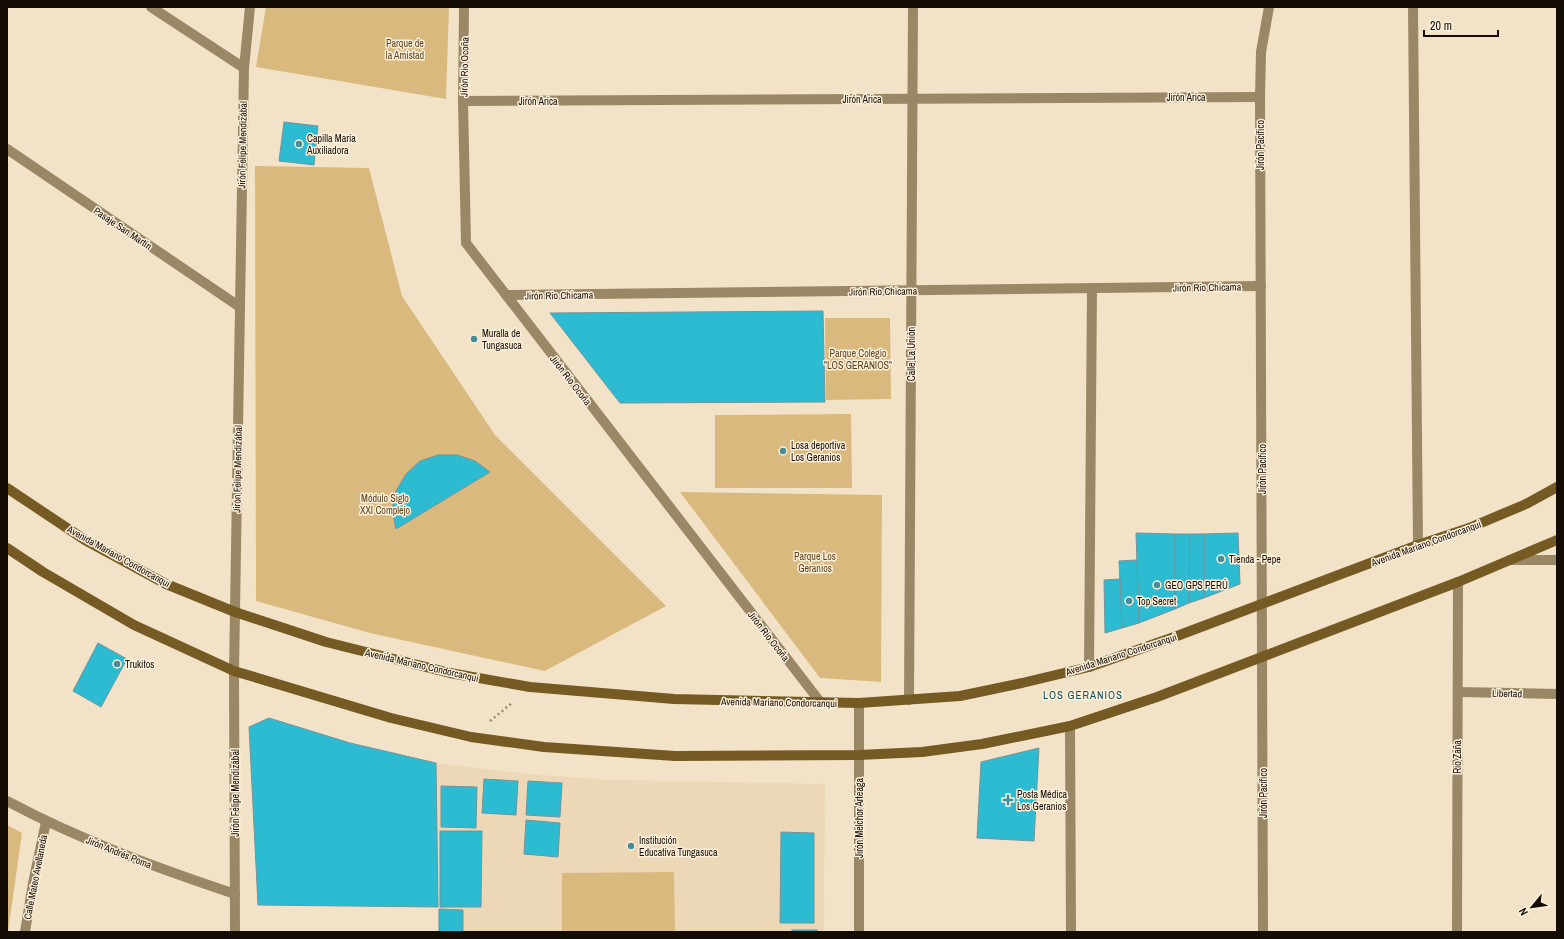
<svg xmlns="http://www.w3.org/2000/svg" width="1564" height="939" viewBox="0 0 1564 939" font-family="'Archivo Narrow',sans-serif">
<rect width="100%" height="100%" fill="#f2e3c8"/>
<polygon fill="#ecd8b7" points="436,763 528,774 610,780 825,784 824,932 438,932"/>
<g fill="#dab97e">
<polygon points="266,7 449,7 446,99 256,67"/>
<polygon points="255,166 369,168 402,296 495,435 666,606 545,671 370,633 256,601"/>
<polygon points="825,318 890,318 891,399 826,400"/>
<polygon points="851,414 852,488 715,488 715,415"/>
<polygon points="680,492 882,495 881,682 820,678"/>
<polygon points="7,825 22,833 8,932 7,932"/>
<polygon points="674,872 675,932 562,932 562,873"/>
</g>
<g fill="#2dbbd2" stroke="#71949b">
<polygon points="284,122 318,126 314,165 279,161"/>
<polygon points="823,311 825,402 620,403 550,313"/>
<polygon points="438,455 457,455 475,461 490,472 396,529 392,510 396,491 406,474 420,461"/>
<polygon points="1136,533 1175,534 1175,609 1139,623"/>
<polygon points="1238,533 1240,584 1204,598 1204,534"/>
<polygon points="1175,534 1190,534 1189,603 1175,609"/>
<polygon points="1190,534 1204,534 1204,598 1189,603"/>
<polygon points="1137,560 1139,623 1122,628 1119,561"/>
<polygon points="1120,579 1122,628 1105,633 1104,580"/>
<polygon points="98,643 127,659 101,707 73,691"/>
<polygon points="269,718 350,743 436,763 438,907 258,905 249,727"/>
<polygon points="1039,748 1034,841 977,838 981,762"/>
<polygon points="484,779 518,781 516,815 482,813"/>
<polygon points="528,781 562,783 560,817 526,815"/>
<polygon points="441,786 477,787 476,828 441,827"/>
<polygon points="526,820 560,823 558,857 524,854"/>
<polygon points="440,831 482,831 481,907 440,907"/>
<polygon points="781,832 814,833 814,923 780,923"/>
<polygon points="439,909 463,910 463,932 439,932"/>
<rect x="792" y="930" width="25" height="2"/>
</g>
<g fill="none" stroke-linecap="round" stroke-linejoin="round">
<polyline stroke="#978c79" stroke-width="2.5" stroke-dasharray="2 3" stroke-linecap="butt" points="490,721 512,703"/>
<polyline stroke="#9a8765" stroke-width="10" points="7,149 240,307"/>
<g stroke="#9a8765" stroke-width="10">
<polyline points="151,7 244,68"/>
<polyline points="464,7 463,101 466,243 821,703"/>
<polyline points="1413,7 1418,545"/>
<polyline points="463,101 1260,97"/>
<polyline points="506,295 1261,286"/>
<polyline points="1510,560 1557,560"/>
<polyline points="1089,667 1092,288"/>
<polyline points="1458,692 1557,694"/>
<polyline points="909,700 913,7"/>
<polyline points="1070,726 1071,932"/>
<path d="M7,801C80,840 157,868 235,894"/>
<polyline points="25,932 33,883 46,822"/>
<polyline points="235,932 234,671 240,307 244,68 250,7"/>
<polyline points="859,932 859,703"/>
<polyline points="1263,932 1260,97 1261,52 1269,7"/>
<polyline points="1457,932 1458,582"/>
</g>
<g stroke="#765a23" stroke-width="10">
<polyline points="7,488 85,540 166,584 235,612 326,642 450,673 530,687 674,699 859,703 960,696 1022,683 1089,667 1177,636 1418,545 1469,528 1526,504 1557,487"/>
<polyline points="7,548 43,572 134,625 234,671 391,718 471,737 544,747 675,756 859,755 922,752 982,744 1070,726 1157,697 1458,582 1557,540"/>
</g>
</g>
<g fill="#478c99" stroke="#fdf0db" stroke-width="1.5">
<circle cx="299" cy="144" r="4"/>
<circle cx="474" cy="339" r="4"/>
<circle cx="783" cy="451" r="4"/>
<circle cx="1221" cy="559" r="4"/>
<circle cx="1157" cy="585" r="4"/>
<circle cx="1129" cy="601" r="4"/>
<circle cx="117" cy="664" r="4"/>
<path d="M1006 794h4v4h4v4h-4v4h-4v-4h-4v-4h4z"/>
<circle cx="631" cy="846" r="4"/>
</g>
<g text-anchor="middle" stroke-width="3" stroke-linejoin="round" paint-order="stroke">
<g font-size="10" fill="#594521" stroke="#fdf0db">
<text x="405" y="47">Parque de<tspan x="405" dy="12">la Amistad</tspan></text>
<text x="858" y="357">Parque Colegio<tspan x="858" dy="12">"LOS GERANIOS"</tspan></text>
<text x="385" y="502">Módulo Siglo<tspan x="385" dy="12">XXI Complejo</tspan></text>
<text x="815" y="560">Parque Los<tspan x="815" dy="12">Geranios</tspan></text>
</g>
<g font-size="10" fill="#130d05" stroke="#fdf0db">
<text transform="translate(464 67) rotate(-89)" y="4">Jirón Rio Ocoña</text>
<text x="1186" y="101">Jirón Arica</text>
<text x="862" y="103">Jirón Arica</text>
<text x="538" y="105">Jirón Arica</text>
<text transform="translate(242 145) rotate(-89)" y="4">Jirón Felipe Mendizábal</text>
<text transform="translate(1260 145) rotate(-90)" y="4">Jirón Pacífico</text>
<text transform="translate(123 228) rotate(34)" y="4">Pasaje San Martín</text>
<text transform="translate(1207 287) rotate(-1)" y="4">Jirón Rio Chicama</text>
<text transform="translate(883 291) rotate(-1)" y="4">Jirón Rio Chicama</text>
<text transform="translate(559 295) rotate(-1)" y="4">Jirón Rio Chicama</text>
<text transform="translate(911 354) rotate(-90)" y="4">Calle La Unión</text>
<text transform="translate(571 380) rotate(52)" y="4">Jirón Rio Ocoña</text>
<text transform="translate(237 469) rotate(-89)" y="4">Jirón Felipe Mendizábal</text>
<text transform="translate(1262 469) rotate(-90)" y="4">Jirón Pacífico</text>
<text transform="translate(1426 543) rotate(-20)" y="4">Avenida Mariano Condorcanqui</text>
<text transform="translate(119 556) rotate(29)" y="4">Avenida Mariano Condorcanqui</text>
<text transform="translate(769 636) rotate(52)" y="4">Jirón Rio Ocoña</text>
<text transform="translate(1121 654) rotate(-18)" y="4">Avenida Mariano Condorcanqui</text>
<text transform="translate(422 665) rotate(13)" y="4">Avenida Mariano Condorcanqui</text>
<text transform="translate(1507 693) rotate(1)" y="4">Libertad</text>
<text transform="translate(779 702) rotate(1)" y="4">Avenida Mariano Condorcanqui</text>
<text transform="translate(1457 757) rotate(-90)" y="4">Rio Zaña</text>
<text transform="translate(235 793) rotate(-90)" y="4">Jirón Felipe Mendizábal</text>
<text transform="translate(1263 793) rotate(-90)" y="4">Jirón Pacífico</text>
<text transform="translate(859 818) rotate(-90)" y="4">Jirón Melchor Arteaga</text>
<text transform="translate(119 852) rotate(22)" y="4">Jirón Andrés Poma</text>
<text transform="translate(35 877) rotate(-79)" y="4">Calle Mateo Avellaneda</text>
</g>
<g font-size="10" fill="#130d05" stroke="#fdf0db" text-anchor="start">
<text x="307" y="142">Capilla María<tspan x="307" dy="12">Auxiliadora</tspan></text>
<text x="482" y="337">Muralla de<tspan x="482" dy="12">Tungasuca</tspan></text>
<text x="791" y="449">Losa deportiva<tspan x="791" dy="12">Los Geranios</tspan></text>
<text x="1229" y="563">Tienda - Pepe</text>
<text x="1165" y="589">GEO GPS PERÚ</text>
<text x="1137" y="605">Top Secret</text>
<text x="125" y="668">Trukitos</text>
<text x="1017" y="798">Posta Médica<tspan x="1017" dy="12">Los Geranios</tspan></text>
<text x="639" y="844">Institución<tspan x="639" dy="12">Educativa Tungasuca</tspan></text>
</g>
<g font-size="11" letter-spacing="1" fill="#154f59" stroke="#fdf0db">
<text x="1083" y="699">LOS GERANIOS</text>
</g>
</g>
<rect width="1564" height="939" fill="none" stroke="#130d05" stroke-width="16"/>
<g transform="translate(1532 907) rotate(241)" stroke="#fdf0db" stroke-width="3" paint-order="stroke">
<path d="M0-3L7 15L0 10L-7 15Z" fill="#130d05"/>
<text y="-6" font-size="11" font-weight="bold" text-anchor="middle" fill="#130d05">N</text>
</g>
<path d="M1424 30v6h74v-6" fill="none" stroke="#130d05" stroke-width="2"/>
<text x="1430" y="30" font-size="12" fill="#130d05" stroke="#fdf0db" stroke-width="3" paint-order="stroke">20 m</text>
</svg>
